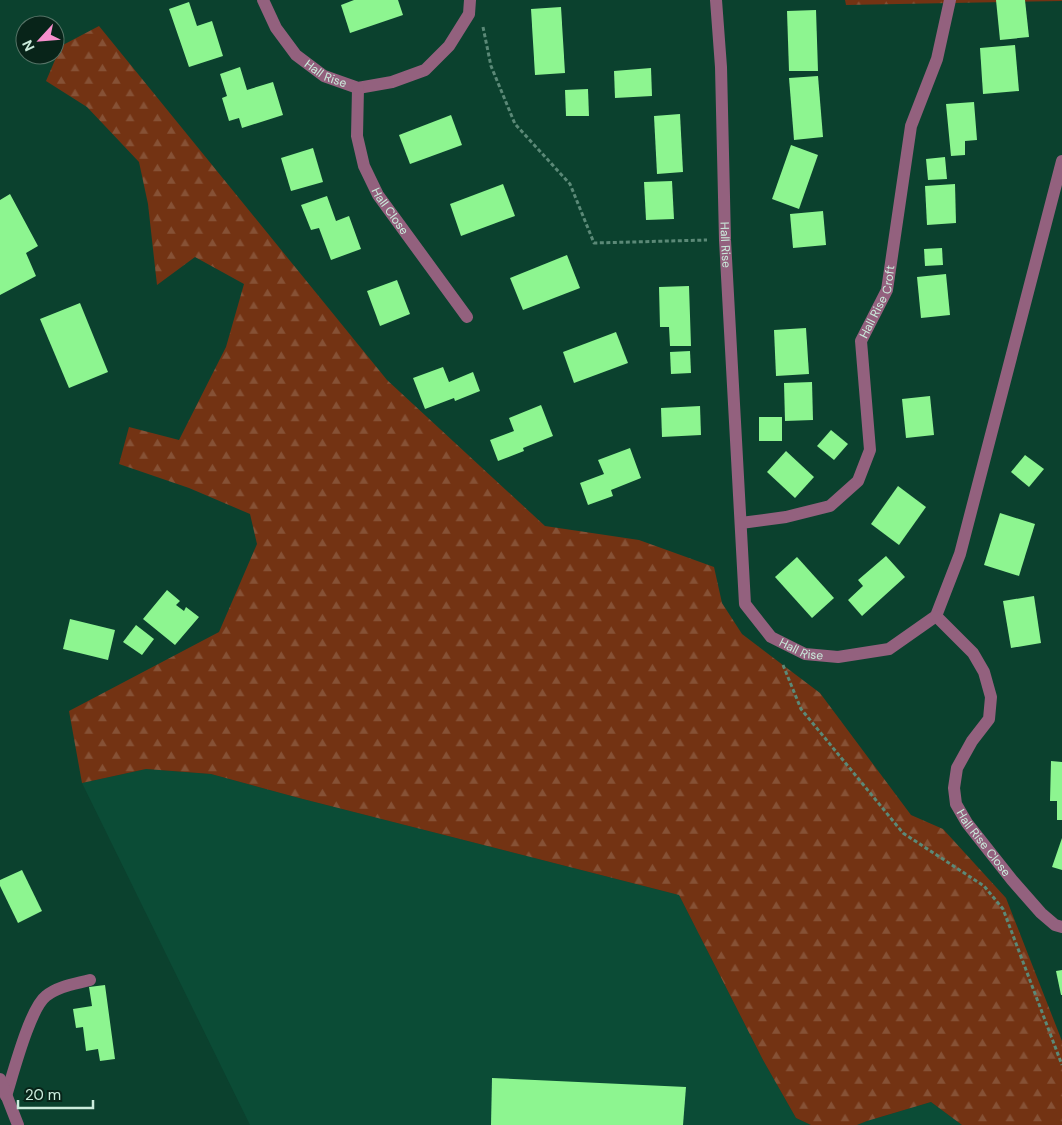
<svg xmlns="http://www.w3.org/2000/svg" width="1062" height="1125" viewBox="0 0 1062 1125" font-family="'DM Sans',sans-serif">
<defs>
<pattern id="forest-firs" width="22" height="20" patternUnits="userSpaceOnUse" patternTransform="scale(1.25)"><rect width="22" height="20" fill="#733313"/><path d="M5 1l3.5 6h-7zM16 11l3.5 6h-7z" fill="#865135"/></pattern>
</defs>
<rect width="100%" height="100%" fill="#0b412e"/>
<g fill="#0b4c36">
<polygon points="146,769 211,774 299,798 679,895 763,1060 796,1118 811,1125 250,1125 82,783"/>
<polygon points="931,1102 962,1125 857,1125 867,1121"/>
</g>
<g fill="url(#forest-firs)">
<polygon points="845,0 1062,0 1062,1 846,5"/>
<polygon points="99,26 387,380 545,526 639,540 714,567 722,603 742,634 820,693 911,815 943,829 1006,898 1062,1041 1062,1125 962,1125 931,1102 867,1121 857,1125 811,1125 796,1118 763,1060 679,895 299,798 211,774 146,769 82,783 69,711 219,632 257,544 250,514 189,488 119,464 129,427 179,440 226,347 244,284 195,257 157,285 148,204 139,162 87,107 46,81 61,46"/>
</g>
<g fill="#8df590">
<polygon points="354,0 398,0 403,15 350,33 341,5"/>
<polygon points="996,0 1025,0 1029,37 1000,40"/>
<polygon points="189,2 197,26 212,21 223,56 189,67 169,9"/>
<polygon points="561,7 565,73 535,75 531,9"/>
<polygon points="816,10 818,71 789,71 787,11"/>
<polygon points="1015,45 1019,91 983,94 980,48"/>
<polygon points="240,67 247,90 273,82 283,115 242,128 239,118 229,121 222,98 227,96 220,74"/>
<polygon points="651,68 652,96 615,98 614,71"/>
<polygon points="818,76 823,137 794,140 789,78"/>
<polygon points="588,89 589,116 566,116 565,90"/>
<polygon points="974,102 977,140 965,141 965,155 951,156 946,104"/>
<polygon points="680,114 683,172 657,174 654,116"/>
<polygon points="451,115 462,145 410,164 399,135"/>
<polygon points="791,145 818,155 799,209 772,199"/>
<polygon points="313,148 323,182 291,191 281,158"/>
<polygon points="945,157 947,179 928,180 926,159"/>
<polygon points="672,181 674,219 646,220 644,182"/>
<polygon points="503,184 515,216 461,236 450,204"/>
<polygon points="955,184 956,223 927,225 925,186"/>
<polygon points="10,194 38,246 26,253 36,276 0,295 0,200"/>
<polygon points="327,196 336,221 349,216 361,249 331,260 319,228 311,230 301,205"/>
<polygon points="823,211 826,245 793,248 790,214"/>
<polygon points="942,248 943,265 925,266 924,249"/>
<polygon points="567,255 580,288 523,310 510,278"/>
<polygon points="946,274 950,315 921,318 917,277"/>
<polygon points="397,280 410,314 380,326 367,291"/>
<polygon points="689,286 691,346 670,346 669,327 660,327 659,287"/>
<polygon points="80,303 108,372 69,388 40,319"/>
<polygon points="806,328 809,374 776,376 774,330"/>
<polygon points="616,332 628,363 574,383 563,352"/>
<polygon points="690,351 691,373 671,374 670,352"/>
<polygon points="443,367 449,382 473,372 480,391 455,401 454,398 425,409 413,378"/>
<polygon points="812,382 813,420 785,421 784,383"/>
<polygon points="930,396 934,435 906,438 902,399"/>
<polygon points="541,405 553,436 523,448 524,451 498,461 490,440 514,431 509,418"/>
<polygon points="700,406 701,435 662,437 661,408"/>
<rect x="759" y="417" width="23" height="24"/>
<polygon points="831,430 848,444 834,460 817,446"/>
<polygon points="630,448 641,478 611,490 613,496 588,505 580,483 604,474 598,460"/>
<polygon points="786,451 814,477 795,498 767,472"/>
<polygon points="1025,455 1044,469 1029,487 1011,472"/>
<polygon points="898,486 926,507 899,545 871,524"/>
<polygon points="1000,513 1035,524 1019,576 984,565"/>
<polygon points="886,556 905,577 862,616 848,600 863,586 858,580"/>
<polygon points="797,557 834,598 812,618 775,577"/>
<polygon points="167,590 180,601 176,605 184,611 186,607 199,617 175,645 143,619"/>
<polygon points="1034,596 1041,643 1011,648 1003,601"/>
<polygon points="70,619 115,630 108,660 63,649"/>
<polygon points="136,625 154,639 142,655 123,642"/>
<polygon points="1051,761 1062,762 1062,820 1057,820 1057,801 1050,801"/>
<polygon points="1062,838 1062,870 1052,867"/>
<polygon points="22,870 42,911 18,923 0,886 0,880"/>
<polygon points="1062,970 1062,995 1061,995 1056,971"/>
<polygon points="105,985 115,1059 100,1061 98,1049 86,1051 83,1027 76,1028 73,1009 92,1006 89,987"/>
<polygon points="492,1078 686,1087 683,1125 491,1125"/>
</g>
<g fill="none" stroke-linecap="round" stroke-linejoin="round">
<g stroke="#5b8977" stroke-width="3" stroke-dasharray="4 2.5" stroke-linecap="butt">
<polyline points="483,27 491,66 515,124 570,184 594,243 707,240"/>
<polyline points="783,665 801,709 903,833 984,886 1003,909 1062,1065"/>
</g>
<path stroke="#93617e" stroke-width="12" d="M6,1096C13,1074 30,1008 46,996C58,986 75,984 90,980"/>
<g stroke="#93617e" stroke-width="12">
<path id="s1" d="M263,0L276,28L296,55L324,76L358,88L392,82L425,70L449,46L469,14L470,0"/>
<path id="s2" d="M716,0L721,67L725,240L745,604L771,637L805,654L838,657L889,649L936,616L960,554L1062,161"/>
<path id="s3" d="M358,88L357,136L364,166L378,195L467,317"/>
<path id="s4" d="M741,523L786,517L830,506L858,481L870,450L861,341L887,290L911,126L937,59L950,0"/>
<path id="s5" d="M936,616L973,653L984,672L991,697L989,719L972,741L957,768L954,788L956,804L967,823L1012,880L1041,913L1055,925L1062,927"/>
<polyline points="0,1079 18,1125"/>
</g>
</g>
<g text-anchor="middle" stroke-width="5" stroke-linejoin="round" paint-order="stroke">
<g font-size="12" fill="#cbecdc" stroke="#082419">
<text dy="4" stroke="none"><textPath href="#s1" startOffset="100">Hall Rise</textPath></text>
<text dy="4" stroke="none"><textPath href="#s3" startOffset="131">Hall Close</textPath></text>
<text dy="4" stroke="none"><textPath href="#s2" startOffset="245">Hall Rise</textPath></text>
<text dy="4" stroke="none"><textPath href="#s4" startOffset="314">Hall Rise Croft</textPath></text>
<text dy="4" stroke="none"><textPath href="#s2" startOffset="680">Hall Rise</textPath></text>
<text dy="4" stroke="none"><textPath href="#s5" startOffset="265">Hall Rise Close</textPath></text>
</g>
</g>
<g transform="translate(40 40) rotate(244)"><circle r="24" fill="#082419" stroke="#567467"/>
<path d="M0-4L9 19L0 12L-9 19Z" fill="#f790cd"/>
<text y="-8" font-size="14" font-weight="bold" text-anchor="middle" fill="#cbecdc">N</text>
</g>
<path d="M18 1100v8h75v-8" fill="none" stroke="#cbecdc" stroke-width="2.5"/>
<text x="25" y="1100" font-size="15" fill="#cbecdc" stroke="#082419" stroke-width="4" paint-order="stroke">20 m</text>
</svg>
